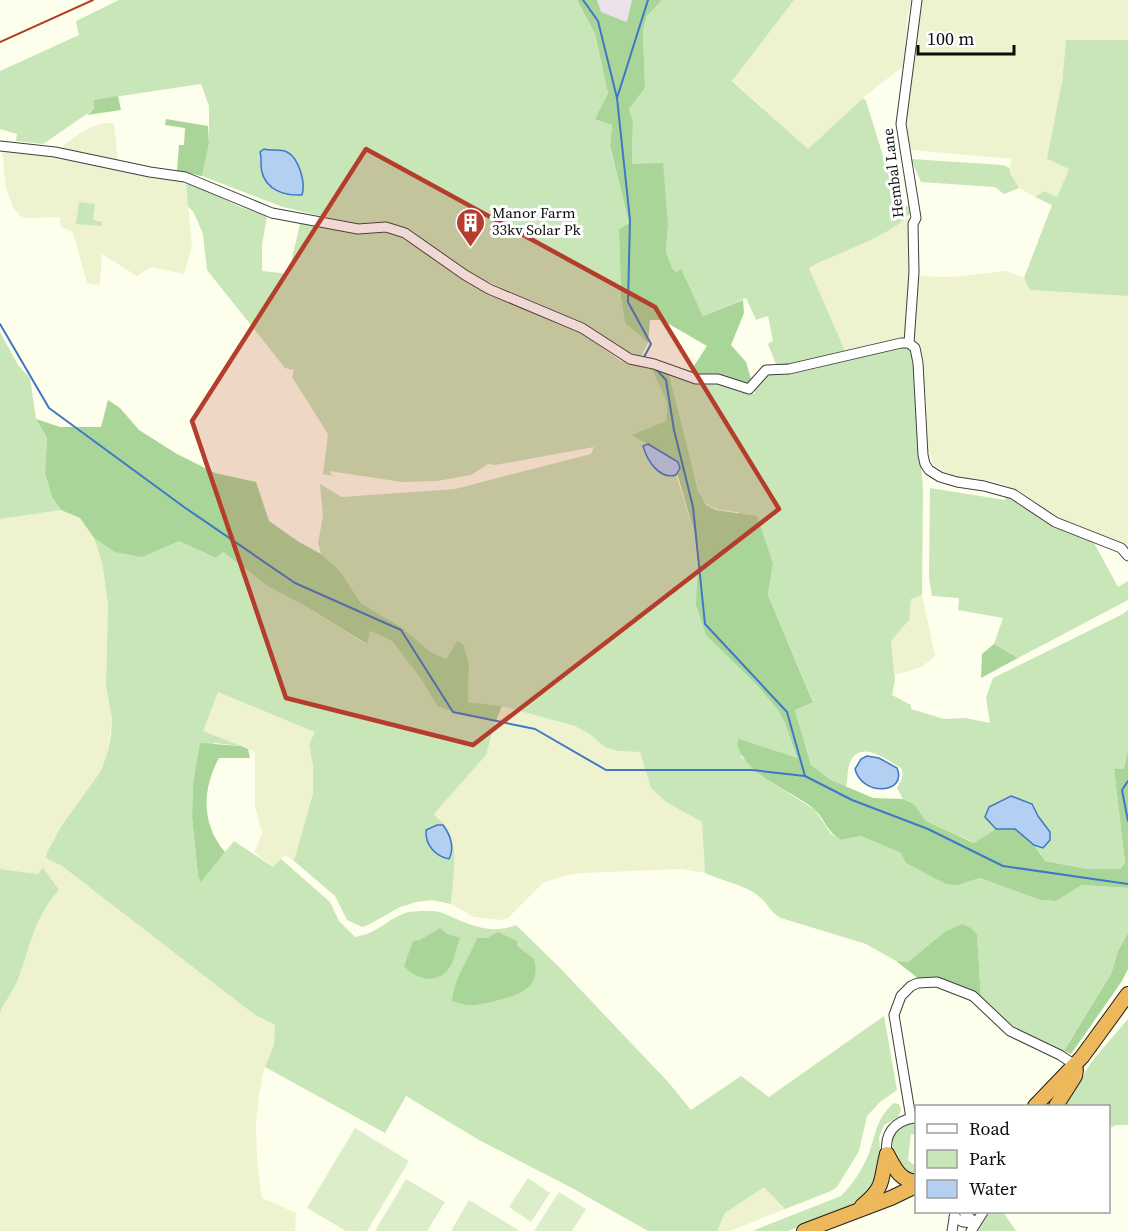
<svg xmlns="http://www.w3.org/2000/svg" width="1128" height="1231" viewBox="0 0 1128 1231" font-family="'Source Serif 4',serif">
<rect width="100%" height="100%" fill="#fefeec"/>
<polygon fill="#ebe1ea" points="597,0 632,0 628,22 600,12"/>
<g fill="#eff2ce">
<polygon points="794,0 911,0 907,19 904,68 901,68 865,96 808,149 732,80"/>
<polygon points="918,0 1128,0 1128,40 1066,40 1062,82 1048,160 1069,169 1057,197 1044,191 1035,197 1019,188 1010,173 1011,159 912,150 908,144 905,114"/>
<polygon points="104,123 114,123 118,160 63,149 64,145 79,134 92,127"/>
<polygon points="2,152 22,152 60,157 186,181 192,245 184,274 151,267 137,276 102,254 100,285 87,283 73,232 61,227 59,217 26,218 20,216 13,207 6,188"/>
<polygon points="908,217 910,223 912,253 907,302 906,338 845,351 809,268 888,229"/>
<polygon points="1007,271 1026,279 1030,290 1128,296 1128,548 1061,520 1021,492 1005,485 992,481 955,477 941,470 933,463 928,450 926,393 922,380 921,355 913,335 915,276 952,277"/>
<polygon points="61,510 80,518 94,538 102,562 108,605 106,686 112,719 108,751 101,771 62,825 47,852 47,858 62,866 255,1015 276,1026 274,1045 263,1073 259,1095 256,1123 257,1160 262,1198 296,1213 295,1231 0,1231 0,1013 26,957 37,920 45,905 59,890 38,874 0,869 0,519"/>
<polygon points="922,595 935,656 922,667 895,675 891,641 909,620 911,599"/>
<polygon points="218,691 316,732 309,745 313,766 313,793 294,861 285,855 273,867 254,852 263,832 260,828 255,805 255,752 203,731"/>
<polygon points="502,706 575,726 591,735 605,747 618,751 640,752 651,788 666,802 702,822 705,873 681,869 582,873 563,876 543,883 508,918 501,920 474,917 451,904 454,844 445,825 438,821 434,814 486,755"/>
<polygon points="764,1186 785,1209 730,1231 717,1231 725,1213"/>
</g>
<g fill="#c8e6b8">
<polygon points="119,0 577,0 595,34 608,94 612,125 610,147 629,223 619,229 621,298 625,323 648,343 641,356 619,349 585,324 477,277 408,230 391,224 354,224 283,207 202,176 209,144 209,106 201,84 94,100 94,109 43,144 16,141 17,134 0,129 0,71 79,35 76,21"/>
<path d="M662,0H794L732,81L808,149L863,98L866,101L888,172L894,208L911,206L912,211C894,236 837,252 809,268L845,351L792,366L777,367L768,344L773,341L768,316L756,320L746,298L703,316L681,270L676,272L672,268L666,252L668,226L632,165L633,121L629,109L645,88L643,30L647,16Z"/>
<polygon points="1066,40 1128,40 1128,296 1030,290 1024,278 1052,205 1035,197 1044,191 1057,197 1069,169 1047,159 1062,82"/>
<polygon points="911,159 1003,165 1010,168 1010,173 1019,188 1004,194 995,187 921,182"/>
<path d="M186,181L238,206L267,216L262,245V271L290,274C291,256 297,241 300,223L360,233L391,232L408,241L462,277L578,331L621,361L651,367L667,403L666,421H680L668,371L755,394V389L766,374L904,346L911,350L914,357L923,491L922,595L911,599L909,620L891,641L895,680L892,695L911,705V709L944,719L965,718L990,723L986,698L993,678L1123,614L1128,610V750L1125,769H1114L1125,863L1120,869H1088L1045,861L1034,845L1043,847V822L1038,816L1032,804L1011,796L985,817L996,829L975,843L926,821L914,804L903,799L897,788C901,781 905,775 901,768C887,760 861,739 850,762C847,769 848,779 846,787L831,780L811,765L795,710L813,701L768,595L773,564L738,512C702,509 702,504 693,470H680L676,474L699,549V572L756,684L777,709L785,723L797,759L740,756L771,782L815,810L831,834L841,840L861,836L901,853L959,885L980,878L1040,900L1056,901L1082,885L1128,888V933L1118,951L1111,974L1064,1051L1014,1027L981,998L977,934L971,928L943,933L908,962L896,961L866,944L781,918C768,910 770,906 761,898C747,885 722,881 705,873L702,822L666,802L651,788L640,752L618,751L605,747L591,735L575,726L502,706L468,702L469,664L457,641L446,659L431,652L401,627L361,603L340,571L321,554L318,543L323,516L320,484L342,497L455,489L591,454L594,447L495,465L488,464L471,475L437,481L402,482L329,471L333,476L323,474L328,434L292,377L294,370L285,368L207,270L203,234L194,213L188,206Z"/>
<polygon points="79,202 95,204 93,220 102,222 102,226 76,224"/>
<polygon points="0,332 18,365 30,378 36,419 47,438 45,473 52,497 61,510 0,519"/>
<polygon points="930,488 1005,500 1006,496 1068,531 1093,541 1118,587 1128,581 1128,600 1018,658 994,644 1003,618 958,610 959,598 932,596 929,577"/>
<path d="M94,538L116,552L161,547L179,541L216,558L223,552L269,587L305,606L366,644L370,631L392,641L423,682L437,706L453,712L496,721L486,755L434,814C438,820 443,822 447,828C460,849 452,880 451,904L432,900L416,902L400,907L368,925L362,927L347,920L335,896L294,861L313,793V766L309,745L315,732L218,692L203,731L241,746L214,743L193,784L192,817L198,876L201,881L234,841L273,867L281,859L330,902L339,921L355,937C379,933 386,920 405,913C412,911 425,911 432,911C440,911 448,915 454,918C475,927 494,934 516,925L560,968L669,1083L691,1110L741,1076L769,1097L884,1016L897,1090L880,1102L867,1116L859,1151L837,1187L831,1191L785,1209L764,1187L725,1213L717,1231H648L572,1188L479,1140L406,1096L385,1133L265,1067L274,1045L275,1025L255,1015L62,866L46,858L47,852L62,825L101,771L108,751L111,735L112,719L106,686L108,605L102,562Z"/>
<path d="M43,868L59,890C32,920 32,944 18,979C13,991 5,1001 0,1013V869L38,874Z"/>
<polygon points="1128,1019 1128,1125 1117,1125 1109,1128 1108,1106 1065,1106 1092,1061"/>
<path d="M894,1103L899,1104L901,1110L898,1117L884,1125L879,1138L882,1167L865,1200L788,1231H752L841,1196C853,1184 863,1169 869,1153C877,1132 876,1118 894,1103Z"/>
<path d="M914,1122H916V1135L911,1134L908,1160L916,1167V1174L904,1171C890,1148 883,1132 914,1122Z"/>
<polygon points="990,1212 1003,1212 1016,1231 976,1231"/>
</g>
<g fill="#a9d698">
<polygon points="577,0 597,0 601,12 627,22 632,0 662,0 647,16 643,30 645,88 629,109 633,121 632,164 663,163 668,226 666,252 672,268 676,272 681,269 703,316 743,300 744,313 731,345 746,362 751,379 747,384 688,375 707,346 662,320 650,320 648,343 625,323 621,298 619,229 629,223 610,146 612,125 595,119 608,94 595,34"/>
<polygon points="118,96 121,110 87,115 94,109 94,100"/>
<polygon points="166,119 208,126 209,144 202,176 177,171 179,145 184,145 185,128 165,125"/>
<path d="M651,367L668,371L698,490L706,505L716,510L757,516L773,564L768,595L813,702L795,710L811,765L831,780L873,798L903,799L914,804L926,821L974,843L996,829H1015L1034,845L1045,861L1088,869H1120L1125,863L1114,769H1124L1128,750V888L1082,885L1056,901L1040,900L980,878L959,885L946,884L906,863L901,853L861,836L841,840C826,831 825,819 814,809C790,790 745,775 737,744L739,739L797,758L785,723L777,709L756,684L706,635L696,605L699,549L677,473L680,469L678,462L632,435L666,421L667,403Z"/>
<polygon points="108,400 120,408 139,430 177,454 215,473 256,482 269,521 299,542 321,554 340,571 361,603 401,627 431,652 446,659 457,641 463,644 469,664 468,702 502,706 496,721 453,712 437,706 423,682 392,641 370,631 367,644 305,606 269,587 223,552 216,558 179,541 142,557 115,552 94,538 80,518 61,510 52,497 45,473 47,438 36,419 60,427 101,427"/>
<polygon points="994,644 1018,658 981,678 982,654"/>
<path d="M200,743L241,746L248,749L250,758H219C202,789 201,824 225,852L201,882L198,876L192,817L193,784Z"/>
<polygon points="962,924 971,928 977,934 981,998 962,987 940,981 919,979 896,961 908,962 943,933"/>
<path d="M440,928L447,934L460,938C456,947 455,957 451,965C440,985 417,981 404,966L413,941L420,940Z"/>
<path d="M498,932L517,941V946L534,959C542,988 519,995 495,1001C486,1003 476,1006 466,1005C462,1004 457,1002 452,1001C454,978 469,959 477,938H487Z"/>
<polygon points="1128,933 1128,969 1122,981 1071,1054 1064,1051 1111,974 1118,951"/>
</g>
<g fill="#dbeec9">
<polygon points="355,1128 409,1161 367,1231 346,1231 307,1208"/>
<polygon points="528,1178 550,1193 531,1222 509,1207"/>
<polygon points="406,1179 445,1202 427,1231 375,1231"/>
<polygon points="559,1192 586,1209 572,1231 534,1231"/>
<polygon points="469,1200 520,1231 451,1231"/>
</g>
<g fill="#b3d0f3" stroke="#3e78c6" stroke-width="1.5">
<path d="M264,149C271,151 281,149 287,152C299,158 306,183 302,195C285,196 266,190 262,172C260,165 262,158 260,152Z"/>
<path d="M648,444L678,462L680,468L676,475C659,480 647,460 643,446Z"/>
<path d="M867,756L879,758L897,768C908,794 862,797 855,769L861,759Z"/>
<polygon points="1011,796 1032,804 1038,816 1050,832 1050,840 1043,848 1034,845 1015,829 996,829 985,817 989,807"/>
<path d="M437,825H443C451,836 455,847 449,859C435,856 425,845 426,830Z"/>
</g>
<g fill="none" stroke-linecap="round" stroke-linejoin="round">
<g stroke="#3e78c6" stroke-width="2">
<polyline points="583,0 598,21 617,98"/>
<polyline points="0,324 49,408 184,507 295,583 401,630 453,712 535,729 606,770 752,770 805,776"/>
<polyline points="643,359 651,344 628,302 630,220 617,98 648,0"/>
<polyline points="655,368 666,380 674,430 693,507 705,624 787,712 805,776 852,800 928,829 1003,866 1128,884"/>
<polyline points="1128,781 1122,790 1128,821"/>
</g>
<defs>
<g id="minor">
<polyline points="0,146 55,152 150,172 185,177 272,213 358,229 386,227 405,233 465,275 489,289 582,328 630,359 654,364 696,379 718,379 749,389 766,370 789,369 901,343 909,343 915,348 918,363 923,455 925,464 929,470 940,477 957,482 984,486 1013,494 1055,522 1121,548 1128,556"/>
<polyline points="909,343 914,272 913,224 916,218 901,124 917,0"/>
<polyline points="911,1118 894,1015 901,996 911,986 918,983 937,982 973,996 1010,1031 1060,1055 1075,1065"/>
<path d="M887,1154C884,1134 894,1121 914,1118"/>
<polyline points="964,1212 975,1223"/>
<polyline points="954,1217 963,1222 975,1223"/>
<polyline points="952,1231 955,1213"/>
<polyline points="971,1231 983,1212"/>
</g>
<g id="highway">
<polyline points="1035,1106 1082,1057 1128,994"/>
<polyline points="1056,1106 1075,1076 1076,1070"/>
<path d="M887,1154C895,1168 899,1180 916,1182"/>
<path d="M862,1206C886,1186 880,1180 887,1154"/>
<polyline points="804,1231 891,1198 916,1186"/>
</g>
</defs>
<use href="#minor" stroke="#3f3f3f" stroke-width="11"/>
<use href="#highway" stroke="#1d1d1d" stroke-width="16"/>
<use href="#minor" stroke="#fff" stroke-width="9"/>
<use href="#highway" stroke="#edb75b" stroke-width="14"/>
<polyline stroke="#b53d2c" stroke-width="2" points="0,42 93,0"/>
</g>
<path fill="#b53d2c" fill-opacity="0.2" stroke="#b53d2c" stroke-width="4.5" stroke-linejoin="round" d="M366,149L655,307L779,509L473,745L286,698L192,421Z"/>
<defs>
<symbol id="building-pin" viewBox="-11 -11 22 30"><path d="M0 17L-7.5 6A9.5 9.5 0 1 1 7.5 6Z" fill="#b53d2c" stroke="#fff"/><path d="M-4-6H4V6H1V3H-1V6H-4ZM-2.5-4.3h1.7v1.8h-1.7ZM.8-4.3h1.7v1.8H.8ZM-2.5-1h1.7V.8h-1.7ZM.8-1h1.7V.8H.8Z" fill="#fff"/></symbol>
</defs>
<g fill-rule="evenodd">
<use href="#building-pin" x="454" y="206" width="33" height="45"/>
</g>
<g text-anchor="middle" stroke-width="6" stroke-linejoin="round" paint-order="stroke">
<g font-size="15" fill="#0c0c0c" stroke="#fff">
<text transform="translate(893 173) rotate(-97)" y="5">Hembal Lane</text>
</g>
<g font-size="15" fill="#0c0c0c" stroke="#fff" text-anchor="start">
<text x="492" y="218">Manor Farm<tspan x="492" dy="17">33kv Solar Pk</tspan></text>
</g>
</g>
<rect x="915" y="1105" width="195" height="108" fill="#ffffff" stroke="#9e9e9e" stroke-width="1.5"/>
<rect x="927" y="1124" width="30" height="9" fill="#ffffff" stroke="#9e9e9e" stroke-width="1.5"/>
<text x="969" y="1135" font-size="18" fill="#0c0c0c">Road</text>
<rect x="927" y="1150" width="30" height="18" fill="#c8e6b8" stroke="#9e9e9e" stroke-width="1.5"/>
<text x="969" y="1165" font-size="18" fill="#0c0c0c">Park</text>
<rect x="927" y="1180" width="30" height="18" fill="#b3d0f3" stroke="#9e9e9e" stroke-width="1.5"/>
<text x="969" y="1195" font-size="18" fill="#0c0c0c">Water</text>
<path d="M918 45v9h96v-9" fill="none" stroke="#0c0c0c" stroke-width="3"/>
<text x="927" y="45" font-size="18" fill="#0c0c0c" stroke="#ffffff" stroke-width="4.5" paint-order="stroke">100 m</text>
</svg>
